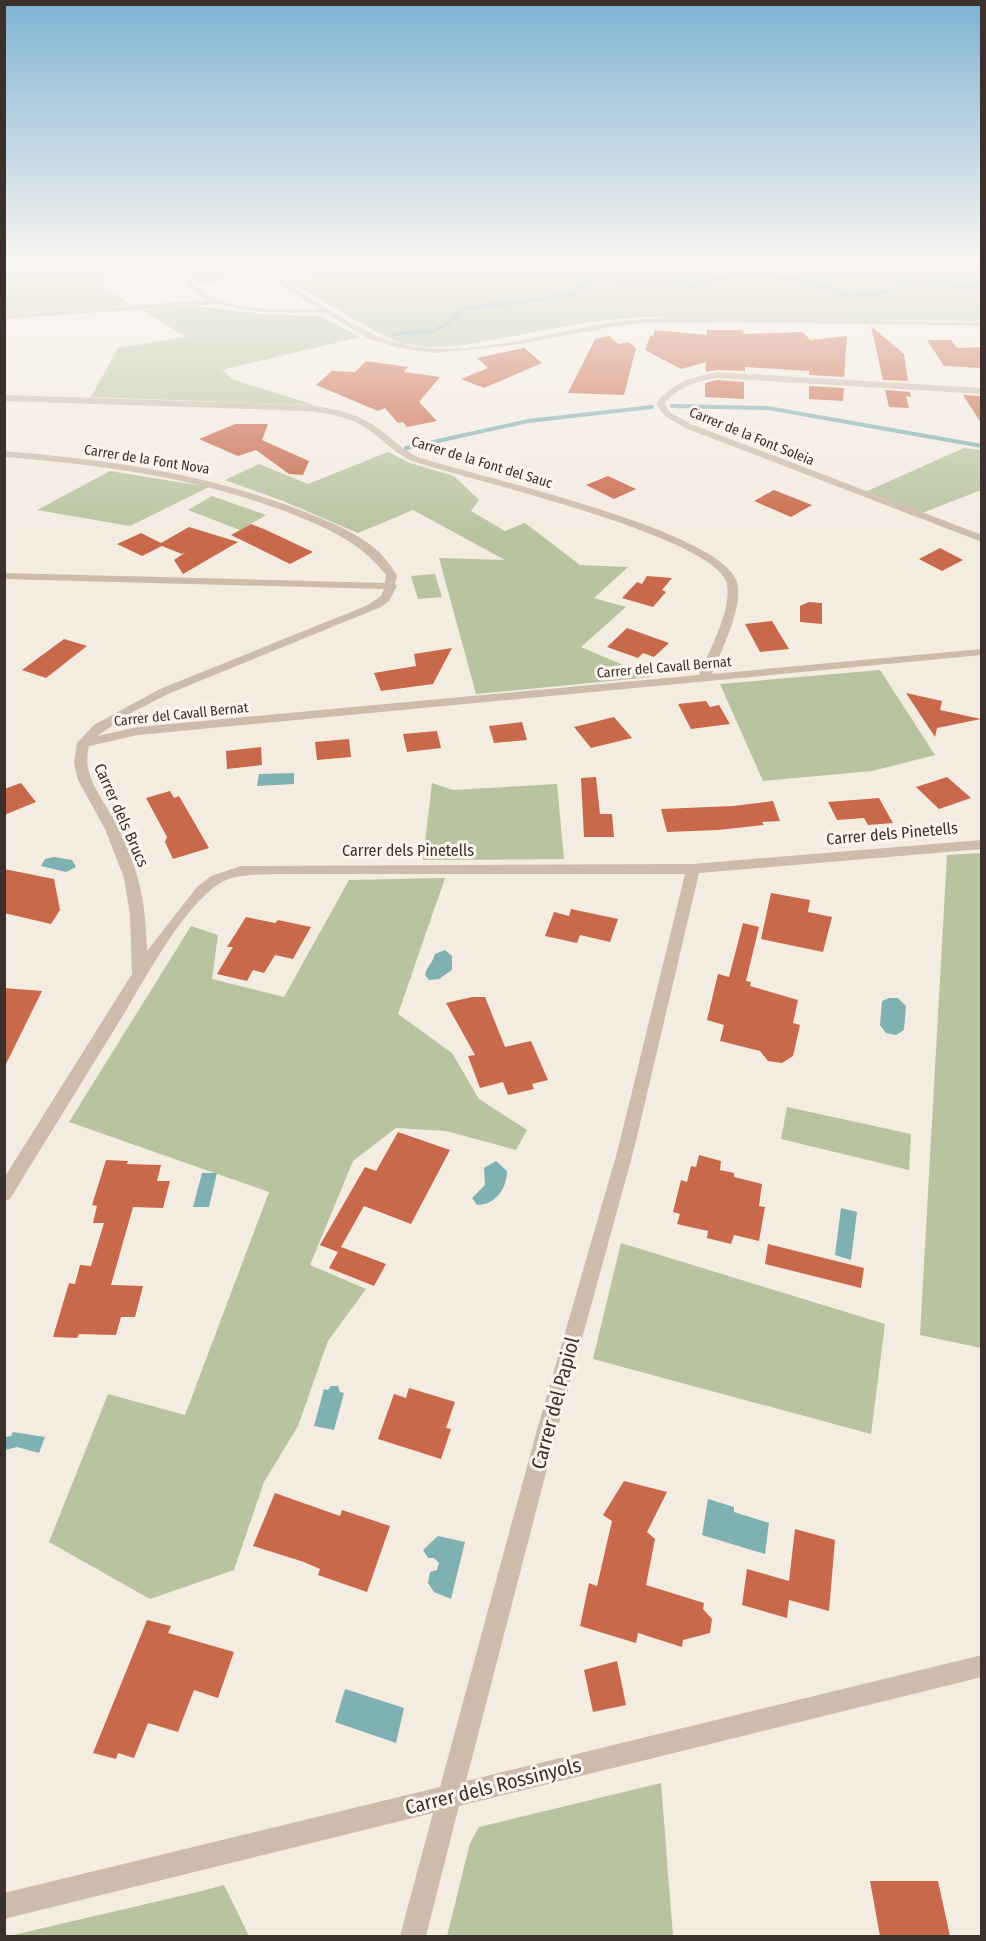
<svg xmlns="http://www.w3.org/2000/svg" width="986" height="1941" viewBox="0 0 986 1941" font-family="'Fira Sans Condensed',sans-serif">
<rect width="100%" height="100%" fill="#f4ebe1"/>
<g fill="#b8c4a0">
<polygon points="5,264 169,264 170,266 105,272 105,288 132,305 5,314"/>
<polygon points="202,264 237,264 243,275 199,285 184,266"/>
<polygon points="599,264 981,264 981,321 640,317 590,322 458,346 426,347 401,343 382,335 287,281 301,276 325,273 485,273"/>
<polygon points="195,306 263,314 321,316 360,337 222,370 234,380 315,405 91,397 118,348 186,337 142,310"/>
<polygon points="964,448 981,450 981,490 922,513 865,492"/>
<polygon points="388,452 410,463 454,476 479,500 471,511 505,531 525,523 580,565 628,567 594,598 626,607 581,647 651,677 476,694 439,558 505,560 413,510 358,533 283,501 225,480 259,464 308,484"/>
<polygon points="110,471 209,487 130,526 37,510"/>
<polygon points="212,496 266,515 240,530 188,510"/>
<polygon points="435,574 442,597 418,599 411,576"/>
<polygon points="880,670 935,755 872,771 763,781 720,684"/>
<polygon points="432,783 453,790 557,784 564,859 423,860"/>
<polygon points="981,853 982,853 981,1348 920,1335 947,855"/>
<polygon points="445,878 398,1014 452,1053 479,1099 527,1130 516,1150 446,1131 396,1128 353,1161 310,1265 366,1289 328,1341 298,1426 264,1482 234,1570 150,1599 49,1542 108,1394 185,1415 269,1192 69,1122 191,926 218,935 212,979 284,997 349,880"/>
<polygon points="787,1107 911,1134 909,1170 781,1139"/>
<polygon points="621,1243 885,1324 871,1434 593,1359"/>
<polygon points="661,1783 673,1936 447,1936 470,1843 479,1827"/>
<polygon points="224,1885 249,1936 9,1936 202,1891"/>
</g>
<g fill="#7fb0b2">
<polygon points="294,773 294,784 257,786 259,774"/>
<polygon points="54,857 72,860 76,867 66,872 41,866 45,859"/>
<path d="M445,950L452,956V970L439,979L429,980L425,975C426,967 433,963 435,954Z"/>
<polygon points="889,998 898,998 906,1006 904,1030 896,1035 886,1033 880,1025 882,1001"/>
<path d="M496,1161L507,1171C507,1189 495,1205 477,1205L472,1198L485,1185L484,1168Z"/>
<polygon points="202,1173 217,1173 209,1207 193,1207"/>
<polygon points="841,1208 857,1212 851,1260 835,1255"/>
<polygon points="331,1386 338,1386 340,1392 344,1393 334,1430 314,1426 324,1389 328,1390"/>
<polygon points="13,1432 45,1437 39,1453 17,1447 5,1450 5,1437 11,1436"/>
<polygon points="708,1499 734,1507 734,1512 769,1523 765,1554 702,1535"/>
<polygon points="438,1536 465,1542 451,1599 434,1592 428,1583 430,1572 437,1570 439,1563 434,1558 428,1558 423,1550"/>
<polygon points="345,1689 404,1708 396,1743 335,1722"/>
</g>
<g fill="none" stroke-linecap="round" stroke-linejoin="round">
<g stroke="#7fb0b2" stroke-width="4">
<polyline points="395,334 432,331 447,324 462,309 551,298 575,292 587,281 599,280 672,282 693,286 733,275 791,278 852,295 887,292 908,280 982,288"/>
<polyline points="672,406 768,408 982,446"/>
<polyline points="406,448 528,421 652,407"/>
</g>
</g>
<g fill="#c8694b">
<polygon points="871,326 904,354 908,381 883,380"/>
<polygon points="655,330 707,335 707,330 743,330 744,334 803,332 810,340 847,336 844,377 809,375 809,371 745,367 745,371 717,370 706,372 706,362 681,369 645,350 650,336 653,336"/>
<polygon points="609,336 618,344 628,342 636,348 624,395 568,393 595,339"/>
<polygon points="927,340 951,340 957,348 981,347 981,368 944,366"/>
<polygon points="524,348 542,363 484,388 461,379 488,368 477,358"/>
<polygon points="366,361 408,367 404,372 440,377 419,402 437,421 407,427 403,422 398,423 385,408 378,411 316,385 332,371 355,372"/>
<polygon points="717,380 744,382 744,399 705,397 705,383"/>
<polygon points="809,386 844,388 843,401 809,399"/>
<polygon points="885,390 910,392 911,397 906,396 909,408 889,407"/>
<polygon points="963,395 981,396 981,423"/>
<polygon points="235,424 268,424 262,440 309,461 303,475 289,474 256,450 238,456 199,439"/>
<polygon points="608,476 636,489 614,499 586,485"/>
<polygon points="774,490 812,505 791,517 754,501"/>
<polygon points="251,524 264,529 313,552 290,564 231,535"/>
<polygon points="189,527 238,542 183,574 174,560 186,552 182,554 162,546 142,556 117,544 141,533 161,543"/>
<polygon points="940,548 963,560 942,571 919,559"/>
<polygon points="647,576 672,578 662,590 666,592 653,607 622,598 637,582 642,584"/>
<polygon points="809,602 822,603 822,624 800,622 800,606"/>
<polygon points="772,621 789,649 760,652 745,624"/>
<polygon points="627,628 669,643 654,657 643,653 638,658 607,647"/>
<polygon points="64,639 87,646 46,678 22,670"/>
<polygon points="452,648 433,684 381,691 374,673 416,666 414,654"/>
<polygon points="906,693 942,701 940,710 981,719 937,728 935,737"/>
<polygon points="706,701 710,707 719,705 730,724 691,729 678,704"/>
<polygon points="614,717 632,738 591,748 574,727"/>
<polygon points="522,722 527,740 494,743 489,726"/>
<polygon points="437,731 441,748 407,752 403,734"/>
<polygon points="349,739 351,757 317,760 315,742"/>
<polygon points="261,747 262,765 227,769 226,751"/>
<polygon points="596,777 600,814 612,814 614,837 584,837 581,778"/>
<polygon points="947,777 971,798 939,809 916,787"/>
<polygon points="21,783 36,802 4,815 4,789"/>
<polygon points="170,791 174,798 179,796 209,848 173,859 165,842 167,837 146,798"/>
<polygon points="879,798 893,823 868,825 864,818 837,820 828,802"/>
<polygon points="773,801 780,821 762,822 764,825 718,830 667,832 661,809 733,806"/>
<polygon points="4,869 54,879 60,910 51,924 4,913"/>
<polygon points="771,893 810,900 808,912 832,917 823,952 761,939"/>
<polygon points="571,909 618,919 610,942 580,935 577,943 545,936 554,912 569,916"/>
<polygon points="246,917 275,923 278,920 311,927 293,959 275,955 264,973 253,970 247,981 217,974 233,947 227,947"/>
<polygon points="743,923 759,927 746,981 751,982 750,986 798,1000 793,1023 800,1025 793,1056 782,1063 768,1061 760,1051 720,1041 724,1025 707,1020 718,974 729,977"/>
<polygon points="4,988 42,991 4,1068"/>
<polygon points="472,997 485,997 505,1047 531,1041 548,1080 532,1084 534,1089 508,1095 503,1082 480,1088 468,1056 475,1055 446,1003"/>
<polygon points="398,1132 450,1150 411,1224 364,1206 341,1247 386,1264 374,1286 329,1268 338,1252 320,1245 365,1167 376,1171"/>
<polygon points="699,1155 721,1161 720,1170 734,1173 734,1177 762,1184 759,1206 765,1207 759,1241 734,1235 731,1244 707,1238 708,1231 677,1224 680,1214 673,1212 681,1180 687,1182 691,1166 696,1167"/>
<polygon points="106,1160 128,1161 127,1164 161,1165 157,1181 170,1181 163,1208 133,1207 111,1285 143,1286 135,1317 121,1317 116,1335 79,1334 77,1338 53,1337 69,1283 75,1284 80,1265 91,1266 104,1223 93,1223 97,1206 92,1205"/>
<polygon points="768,1244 864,1268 861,1288 765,1264"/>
<polygon points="409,1388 455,1402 446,1428 451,1429 441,1459 378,1439 394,1394 406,1398"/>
<polygon points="624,1481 667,1492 647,1532 655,1539 646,1585 704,1603 703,1609 712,1619 710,1633 683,1640 682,1647 638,1633 636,1643 580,1626 589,1583 597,1586 612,1521 603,1515"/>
<polygon points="275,1493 340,1516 342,1510 390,1526 367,1592 318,1575 320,1569 304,1562 253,1546"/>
<polygon points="795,1529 835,1540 829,1611 789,1600 787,1618 742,1605 747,1569 789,1581"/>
<polygon points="147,1620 171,1626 168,1633 234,1652 218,1698 194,1690 178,1732 148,1723 134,1758 118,1753 116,1759 93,1753"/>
<polygon points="617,1661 626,1705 593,1712 584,1670"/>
<polygon points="870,1881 938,1881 950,1936 880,1936"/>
</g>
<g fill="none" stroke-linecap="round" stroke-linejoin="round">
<g fill="#cdbbac" fill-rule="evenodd">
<path d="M173,264H181C183,269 186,276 190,280C219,315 280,309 320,309L276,283L282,273L316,269L481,268L570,264L481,272L316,273L287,277L284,281C321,303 360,335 403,344C480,362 568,323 646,319C757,312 870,323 982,322V326L729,322L645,323L612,327L506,346L436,353L403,349L369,339L326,313L263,312L217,304L4,319V315L209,300C191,292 183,281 173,264Z"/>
<path d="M717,372L982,388V394L717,378C697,381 677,387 664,404L671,413L691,424L982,535V542L685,428L665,416L656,404C671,383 692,377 717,372Z"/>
<path d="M4,395L307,405C333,408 358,413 379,429C393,439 403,450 418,457C474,476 722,530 737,582C744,607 721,650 712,674L982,649V655L138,735L89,746C82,775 99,793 113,818C122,834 129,851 135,869C144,895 146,924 147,951L197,887L211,876L241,866L693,864L982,840V849L699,873L634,1149L557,1430L466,1781L982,1655V1677L459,1806L426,1936H400L433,1813L4,1919V1893L440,1787L537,1430L618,1149L685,874H273C256,875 235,874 220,883C184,906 147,975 125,1012C87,1074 48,1137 10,1199L4,1201V1178L132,974L130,914L124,878L105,829L78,780L74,763L77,743L94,725L160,689L368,605L381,596L384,589L4,579V573L385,583L386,575C361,542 325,527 287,512C195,477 102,465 4,457V451C109,460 200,472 300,510C326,520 359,533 380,553C386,559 392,568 397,575L395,584L397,586L389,601L381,607L168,694L131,713L97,736L138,727L699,675C709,651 732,610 727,584C717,536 462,478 412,461C397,454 386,443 373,433C354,418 331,413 307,411L4,401Z"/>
</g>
</g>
<linearGradient id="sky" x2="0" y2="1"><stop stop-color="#7eb2d2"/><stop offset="0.49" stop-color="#faf6f2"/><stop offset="1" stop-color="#faf6f2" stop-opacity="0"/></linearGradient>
<rect width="986" height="536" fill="url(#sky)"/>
<g text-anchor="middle" stroke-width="6" stroke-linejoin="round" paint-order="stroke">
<g font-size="14" fill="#3b302b" stroke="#fbf5ee">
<text transform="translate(752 436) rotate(22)" y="5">Carrer de la Font Soleia</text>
<text transform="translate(147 459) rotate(9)" y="5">Carrer de la Font Nova</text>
<text transform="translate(482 462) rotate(17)" y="5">Carrer de la Font del Sauc</text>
<text transform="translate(664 667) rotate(-5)" y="5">Carrer del Cavall Bernat</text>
<text transform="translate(181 714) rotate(-6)" y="5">Carrer del Cavall Bernat</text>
</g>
<g font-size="16" fill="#3b302b" stroke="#fbf5ee">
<text transform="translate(122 815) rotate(66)" y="6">Carrer dels Brucs</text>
<text transform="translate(892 833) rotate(-5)" y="6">Carrer dels Pinetells</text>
<text x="408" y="856">Carrer dels Pinetells</text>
</g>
<g font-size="20" fill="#3b302b" stroke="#fbf5ee">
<text transform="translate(555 1403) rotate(-75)" y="7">Carrer del Papiol</text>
<text transform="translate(493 1786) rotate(-14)" y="7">Carrer dels Rossinyols</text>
</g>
</g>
<rect width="986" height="1941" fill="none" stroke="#3b302b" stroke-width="12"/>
</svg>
